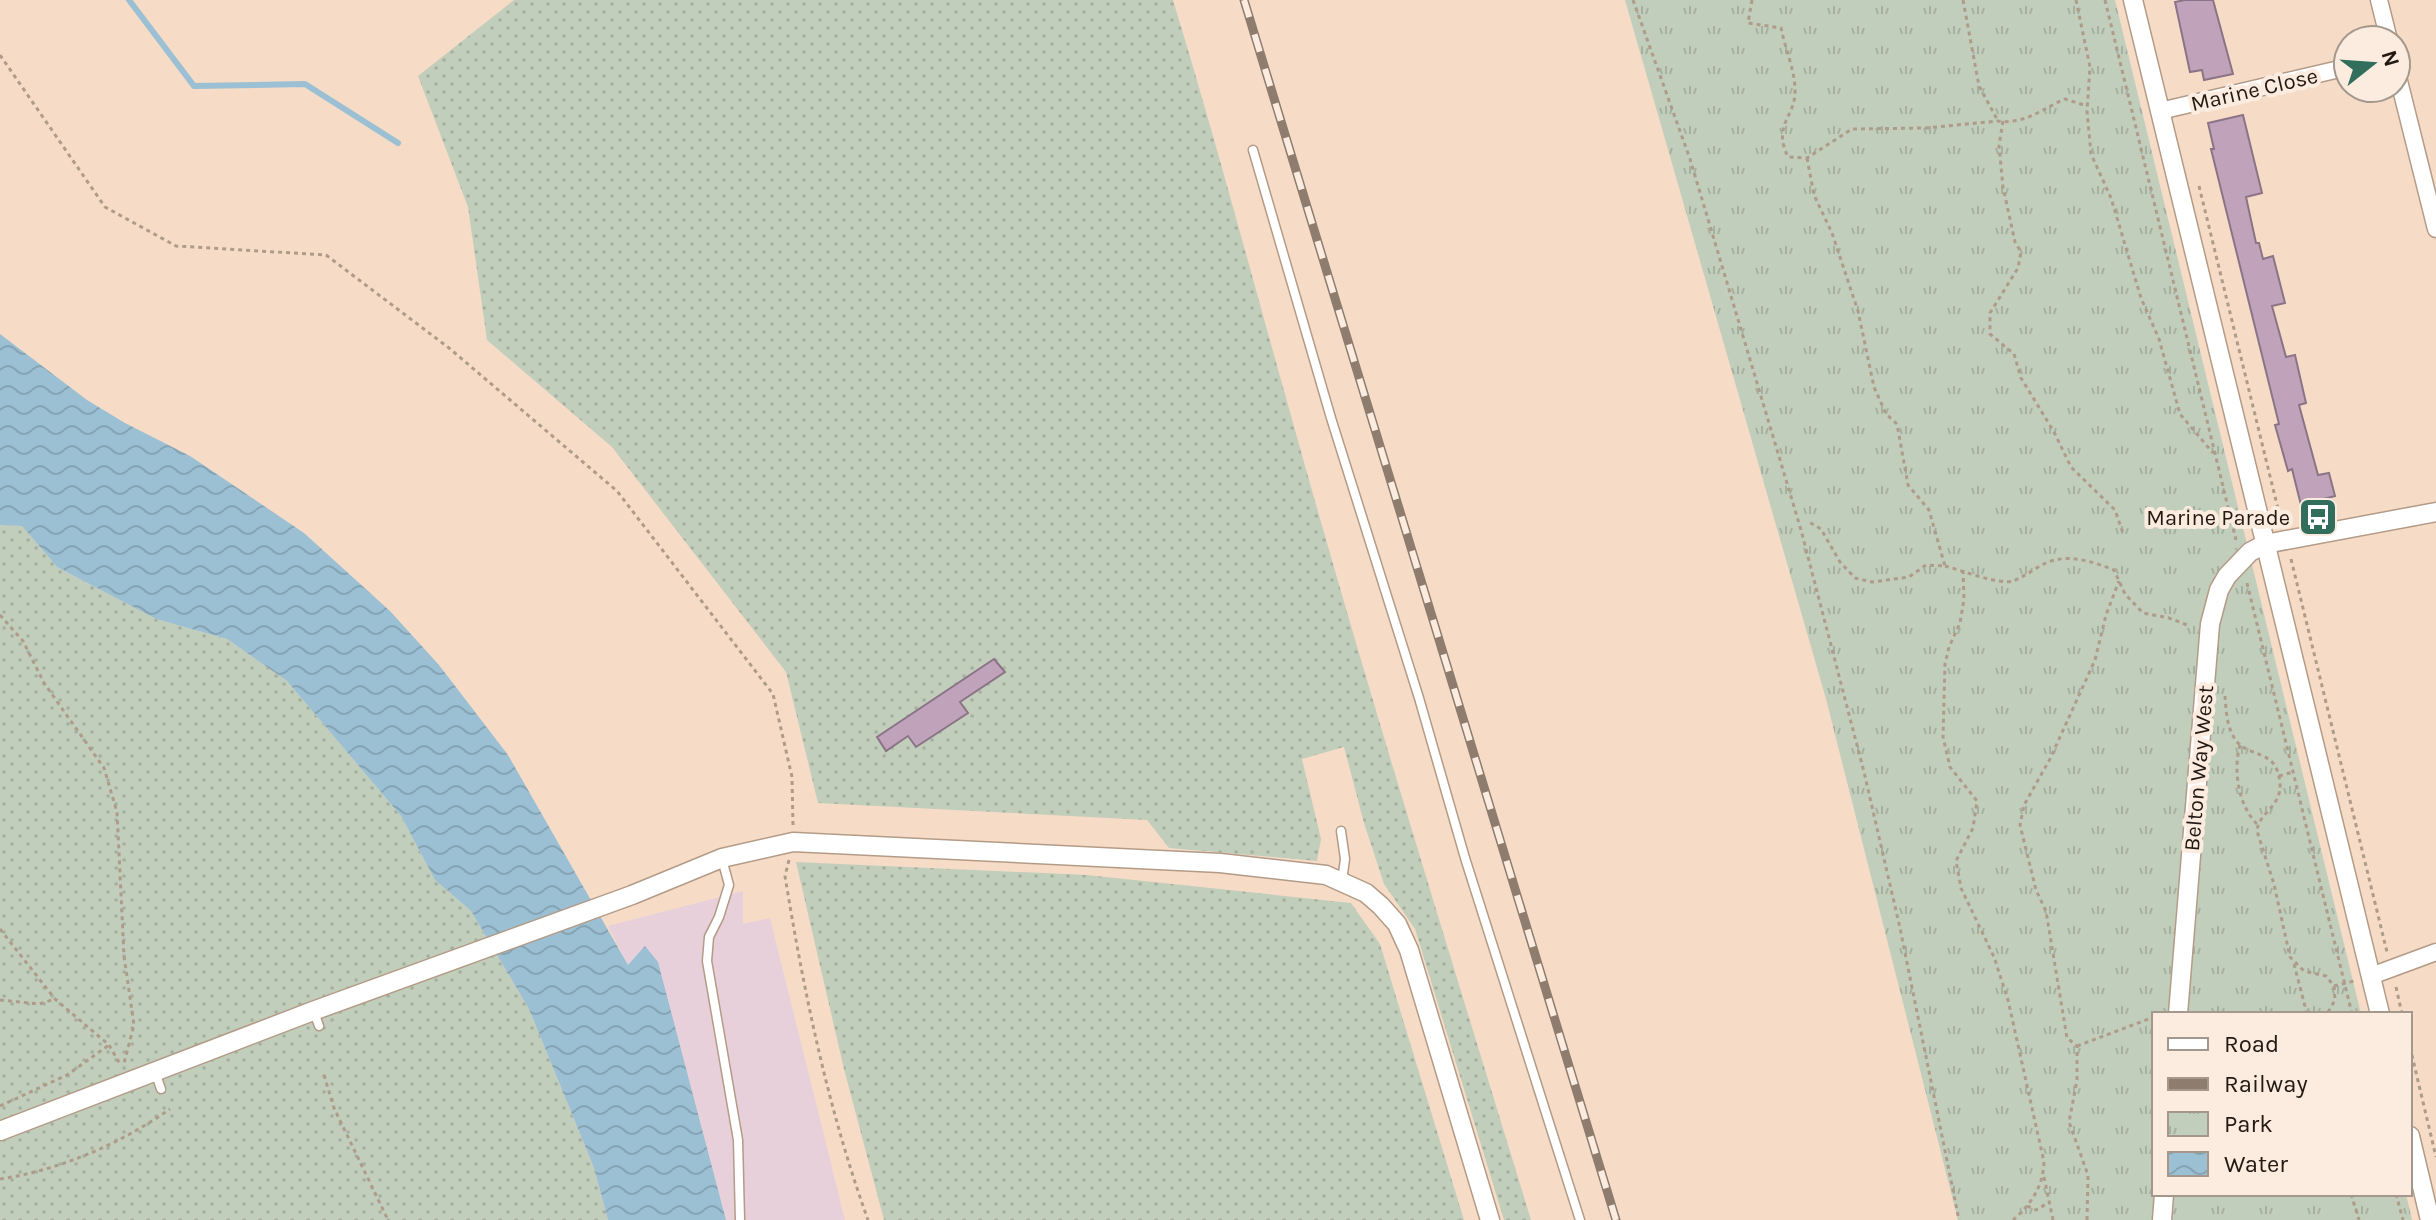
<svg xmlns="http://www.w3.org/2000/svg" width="2436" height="1220" viewBox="0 0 2436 1220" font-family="Karla,sans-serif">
<defs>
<pattern id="grass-dots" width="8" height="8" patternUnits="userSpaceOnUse" patternTransform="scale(2)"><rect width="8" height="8" fill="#c1cebb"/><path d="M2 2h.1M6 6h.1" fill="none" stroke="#a6b0a0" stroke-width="1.8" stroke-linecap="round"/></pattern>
<pattern id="park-tufts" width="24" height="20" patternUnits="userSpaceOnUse" patternTransform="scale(2)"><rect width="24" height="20" fill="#c1cebb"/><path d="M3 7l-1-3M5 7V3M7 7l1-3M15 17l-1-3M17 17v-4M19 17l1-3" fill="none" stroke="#a6b0a0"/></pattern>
<pattern id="water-waves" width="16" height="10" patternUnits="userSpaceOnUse" patternTransform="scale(2)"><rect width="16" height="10" fill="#9bbfd3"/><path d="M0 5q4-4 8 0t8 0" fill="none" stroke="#85a4b4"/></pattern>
</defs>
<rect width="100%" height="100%" fill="#f6dcc7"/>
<polygon fill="#e8d0db" points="743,891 743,924 770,918 845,1220 726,1220 658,962 628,966 608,926"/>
<g fill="url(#grass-dots)">
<path d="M514,0H1173C1215,137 1251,274 1290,412C1365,683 1449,951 1531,1220H1504L1415,929L1384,884L1364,823L1344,747L1302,759L1321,839L1317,861L1169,848L1147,820L818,803L786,672L612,447L487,340L468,207L418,76Z"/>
<polygon points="0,525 22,526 57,567 156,619 227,639 287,681 401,816 435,880 471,911 529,1009 594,1168 608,1220 0,1220"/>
<polygon points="796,862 1087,875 1351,903 1380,944 1464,1220 884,1220 844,1069"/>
</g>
<polygon fill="url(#park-tufts)" points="1625,0 2115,0 2361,1014 2154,1014 2154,1194 2406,1194 2412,1220 1958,1220 1826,699"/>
<polygon fill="url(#water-waves)" points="0,334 87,400 125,423 190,456 304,533 390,611 439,665 508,755 628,965 645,946 658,962 726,1220 608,1220 594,1168 529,1009 471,911 435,880 401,816 287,681 227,639 156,619 57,567 22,526 0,525"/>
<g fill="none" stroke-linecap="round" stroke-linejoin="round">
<polyline stroke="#9bbfd3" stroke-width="6" points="129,0 194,86 305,84 398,143"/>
</g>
<g fill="#c0a3ba" stroke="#8b7486" stroke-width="2">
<polygon points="2185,0 2213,0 2233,74 2204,80 2202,70 2190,72 2175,2"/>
<polygon points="2243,115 2262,193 2246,197 2256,243 2259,243 2263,259 2273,256 2285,303 2272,306 2286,357 2295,355 2306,403 2299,405 2318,475 2329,473 2335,496 2301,505 2292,469 2288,471 2275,425 2279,424 2211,149 2214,149 2208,123"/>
<polygon points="994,659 1005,672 960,702 968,713 916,747 908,736 886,751 877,737"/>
</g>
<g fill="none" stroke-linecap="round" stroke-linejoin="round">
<defs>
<g id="service">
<polyline points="1253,150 1331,418 1419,698 1465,858 1580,1220"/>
<polyline points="1341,831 1345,859 1342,881"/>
<polyline points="722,859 729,885 719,917 709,937 707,961 738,1140 740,1220"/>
<polyline points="314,1012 319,1026"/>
<polyline points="155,1072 161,1089"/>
</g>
<g id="minor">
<polyline points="2379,0 2389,40"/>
<polyline points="2396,69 2436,229"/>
<polyline points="2160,111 2348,67"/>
<polyline points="2371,976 2436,952"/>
</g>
<g id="tertiary">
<polyline points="2133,0 2380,1014"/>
<polyline points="2178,1014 2210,624 2219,590 2227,576 2250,552 2265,544 2436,512"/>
<polyline points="0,1131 313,1011 632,895 722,858 793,842 1220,863 1326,875 1366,893 1381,906 1397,924 1409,950 1490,1220"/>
<polyline points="2410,1136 2430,1220"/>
<polyline points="2162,1220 2164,1194"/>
</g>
</defs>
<use href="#service" stroke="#b39b87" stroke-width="11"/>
<use href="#minor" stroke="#b39b87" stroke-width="19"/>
<use href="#tertiary" stroke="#b39b87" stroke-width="21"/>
<g stroke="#af9b8a" stroke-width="3" stroke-dasharray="4 4" stroke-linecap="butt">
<polyline points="1633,0 1690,159 1801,530 1864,772 1900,928 1959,1220"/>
<path d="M1752,0L1748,23L1781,28C1785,48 1795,71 1795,90C1796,117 1772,124 1788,157L1807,158L1852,129L1926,128L1998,121C2024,125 2042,109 2065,99L2087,106"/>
<polyline points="1963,0 1979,86 1998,121"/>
<polyline points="2076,0 2090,67 2087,111 2091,154 2111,198 2141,298 2159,339 2180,414 2213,453"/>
<polyline points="2105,0 2236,540"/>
<polyline points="0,55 105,207 176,246 326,255 449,348 617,491 773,694 792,777 793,825"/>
<polyline points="2003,121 1999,146 2003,187 2015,242 2021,252 2018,268 1990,313 1990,334 2014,354 2021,378 2054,432 2071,467 2115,510 2123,533"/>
<polyline points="1807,158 1814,195 1832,233 1858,311 1874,387 1886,414 1897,424 1908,485 1929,510 1945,566 1926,565 1909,577 1872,582 1855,578 1840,562 1821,529 1809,522"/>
<polyline points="2199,186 2281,521"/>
<polyline points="2291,559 2387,952"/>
<path d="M1945,566C1961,570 1998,585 2013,581C2024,577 2035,568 2046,563C2068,553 2094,562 2114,570L2125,594L2143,613L2169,618L2190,626"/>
<path d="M1963,570L1964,599L1960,623L1949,647L1945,664L1943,737L1950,767L1977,801L1973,828L1956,861L1961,888L1994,957L2008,1000L2044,1162C2043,1187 2031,1204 2013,1220"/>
<polyline points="2247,583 2352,1014"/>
<polyline points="0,615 23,641 44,683 104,768 117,812 124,956 134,1025 124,1063"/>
<path d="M2225,696C2226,711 2227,731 2238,743C2253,758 2277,750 2280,783C2282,807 2258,813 2257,831L2274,884L2290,957L2304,971L2326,976L2334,986L2335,1000L2327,1014"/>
<path d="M2240,745C2233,770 2238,805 2257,824"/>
<polyline points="2279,776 2293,772"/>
<path d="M789,860L785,876C804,993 828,1109 868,1220"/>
<polyline points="0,929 55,999 109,1045 120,1064"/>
<polyline points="2294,964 2307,1014"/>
<polyline points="2334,986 2354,981"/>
<polyline points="2396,987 2402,1014"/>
<polyline points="0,1000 39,1004 55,999"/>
<polyline points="2077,1046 2154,1017"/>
<polyline points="2410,1047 2436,1157"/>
<polyline points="324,1075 334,1108 388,1220"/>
<polyline points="0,1106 67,1075 109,1045"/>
<polyline points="2044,1177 2053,1220"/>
<path d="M0,1179C60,1170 120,1144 170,1109"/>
<polyline points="2351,1194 2359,1220"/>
<polyline points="2396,1194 2403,1220"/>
<polyline points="2027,1206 2036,1210 2048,1203"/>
<polyline points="2087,1220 2088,1175 2069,1122 2077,1080 2077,1046 2067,1038 2046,911 2036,890 2020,825 2024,805 2050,759 2095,660 2106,615 2119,581"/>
</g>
<use href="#service" stroke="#fff" stroke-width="8"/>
<use href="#minor" stroke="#fff" stroke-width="16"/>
<use href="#tertiary" stroke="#fff" stroke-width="18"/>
<defs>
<polyline id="rail" points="1244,0 1616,1220"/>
</defs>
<use href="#rail" stroke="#8e7d6e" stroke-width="9"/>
<use href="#rail" stroke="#fbecdf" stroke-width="6" stroke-dasharray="18" stroke-linecap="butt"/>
</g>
<defs>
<symbol id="bus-square" viewBox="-11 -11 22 22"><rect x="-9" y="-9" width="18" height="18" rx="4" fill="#316e5b" stroke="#fbecdf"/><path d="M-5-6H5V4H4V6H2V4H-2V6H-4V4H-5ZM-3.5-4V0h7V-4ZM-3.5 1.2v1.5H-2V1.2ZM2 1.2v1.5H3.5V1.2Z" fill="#fff"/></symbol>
</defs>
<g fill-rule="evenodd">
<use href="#bus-square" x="2296" y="495" width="44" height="44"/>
</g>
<g text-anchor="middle" stroke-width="8" stroke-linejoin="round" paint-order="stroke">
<g font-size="22" fill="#221912" stroke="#fbecdf">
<text transform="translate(2254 89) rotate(-13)" y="8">Marine Close</text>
<text transform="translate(2198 768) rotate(-85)" y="8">Belton Way West</text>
</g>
<g font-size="22" fill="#221912" stroke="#fbecdf" text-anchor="end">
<text x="2290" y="525">Marine Parade</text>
</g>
</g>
<rect x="2152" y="1012" width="260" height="184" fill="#fbecdf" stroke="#a4988d" stroke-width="2"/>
<rect x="2168" y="1038" width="40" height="12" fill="#ffffff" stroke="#a4988d" stroke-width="2"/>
<text x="2224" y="1052" font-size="24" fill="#221912">Road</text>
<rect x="2168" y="1078" width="40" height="12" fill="#8e7d6e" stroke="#a4988d" stroke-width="2"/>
<text x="2224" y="1092" font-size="24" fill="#221912">Railway</text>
<rect x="2168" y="1112" width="40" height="24" fill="url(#park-tufts)" stroke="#a4988d" stroke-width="2"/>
<text x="2224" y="1132" font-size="24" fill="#221912">Park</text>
<rect x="2168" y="1152" width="40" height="24" fill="url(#water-waves)" stroke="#a4988d" stroke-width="2"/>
<text x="2224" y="1172" font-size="24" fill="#221912">Water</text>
<g transform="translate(2372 64) rotate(73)"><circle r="38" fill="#fbecdf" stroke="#a4988d" stroke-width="2"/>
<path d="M0-6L14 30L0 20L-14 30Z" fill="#316e5b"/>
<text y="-12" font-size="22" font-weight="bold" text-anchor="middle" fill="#221912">N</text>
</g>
</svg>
